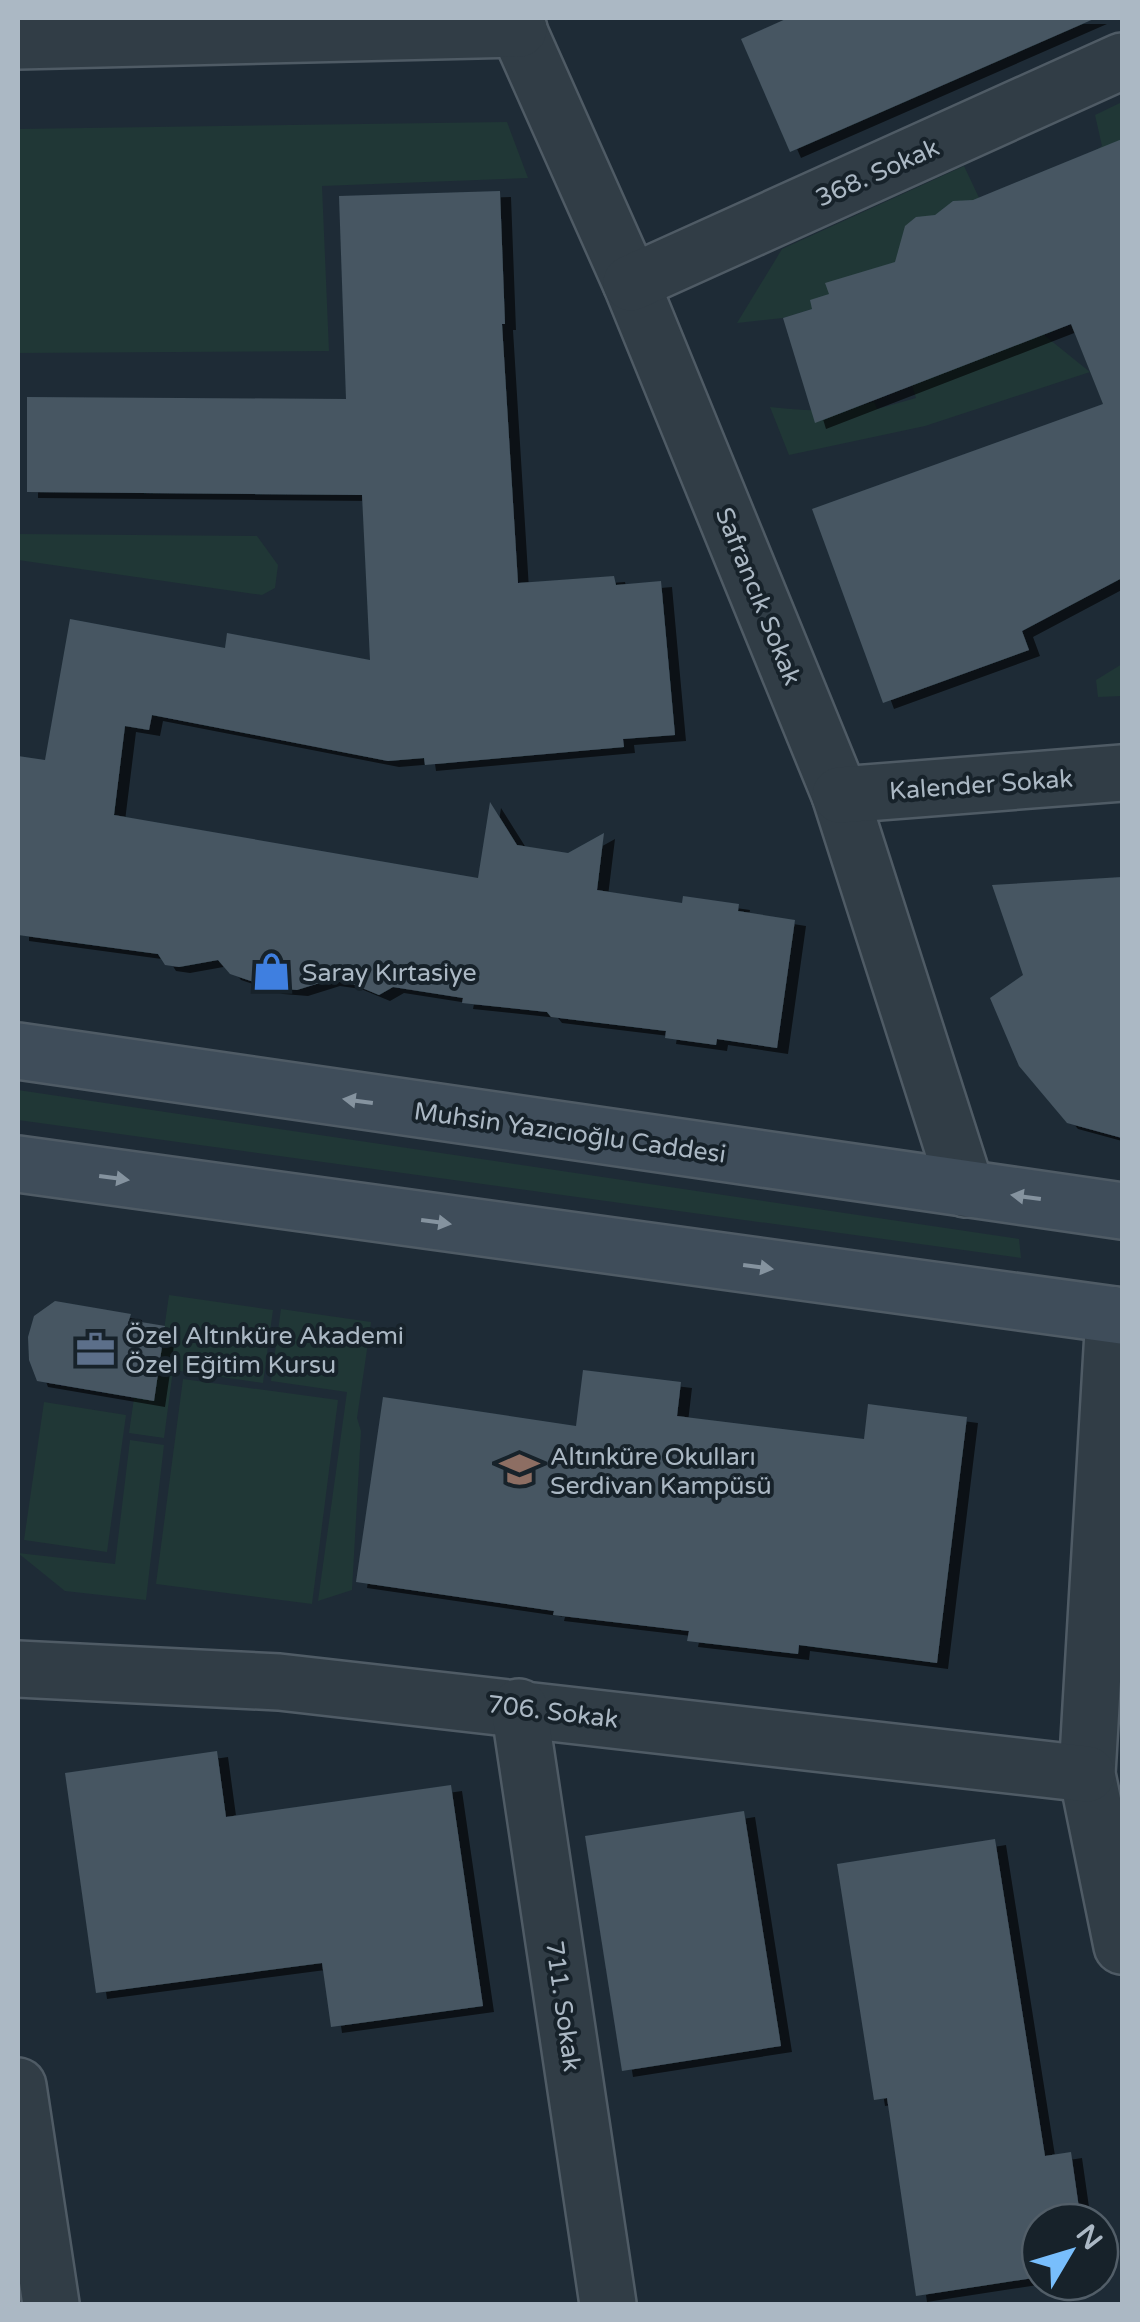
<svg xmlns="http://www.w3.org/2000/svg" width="1140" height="2322" viewBox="0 0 1140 2322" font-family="'Varela Round',sans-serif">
<defs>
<filter id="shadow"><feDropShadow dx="11" dy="6" stdDeviation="0" flood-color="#0009"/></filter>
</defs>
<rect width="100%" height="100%" fill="#1e2b36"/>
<g fill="#203736">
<polygon points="1122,102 1122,226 1093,152 1102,146 1095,115"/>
<polygon points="507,122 528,178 322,186 329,351 18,353 18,129"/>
<path d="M964,166L1044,335L1090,372L925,426L789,455L770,407C807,411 838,413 874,402L877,409L916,398L876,269L829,294L812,309L783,318L737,323L782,249Z"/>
<polygon points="18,534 257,536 278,565 275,588 262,595 18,560"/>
<polygon points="1122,664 1122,696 1098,697 1096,680"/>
<polygon points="18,1090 1019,1239 1021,1258 18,1120"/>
<polygon points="169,1295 273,1310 263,1383 173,1370 164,1438 129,1433 134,1398 154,1400"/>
<polygon points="281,1309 371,1322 357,1418 361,1431 352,1590 318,1601 347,1392 271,1381"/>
<polygon points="183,1379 338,1400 312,1604 156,1584"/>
<polygon points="44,1402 126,1415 107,1552 24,1540"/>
<polygon points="130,1440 164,1445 146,1600 65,1591 18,1553 115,1564"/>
</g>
<g fill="#465662" filter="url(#shadow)">
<polygon points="788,18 1096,18 790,152 741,39"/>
<polygon points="1122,139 1122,578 1022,631 1029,650 883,703 812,509 1103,404 1071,324 815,423 783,318 812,309 810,300 829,294 825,283 895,262 905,226 916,217 935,215 953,201 973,200"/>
<polygon points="500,191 505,324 502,324 518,583 614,576 616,585 661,581 675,735 623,739 624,747 425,765 424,758 388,761 152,715 149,730 125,726 114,815 478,878 490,802 517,845 568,853 604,833 597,890 682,903 683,896 739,904 738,911 795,920 777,1048 717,1039 716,1045 665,1038 666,1031 551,1017 547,1012 462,1003 463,998 393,987 379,995 350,983 329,980 297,990 272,988 230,974 218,960 179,967 165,965 158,954 18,935 18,756 45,760 70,619 225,648 227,633 370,660 362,495 27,492 27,397 346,399 339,196"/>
<polygon points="1122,877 1122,1138 1067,1123 1019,1066 990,998 1023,975 992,885"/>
<polygon points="55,1301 131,1314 129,1320 165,1326 154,1401 37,1381 29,1360 28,1337 34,1316"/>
<polygon points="583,1370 681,1382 677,1416 864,1439 868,1404 967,1417 937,1663 799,1645 798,1654 687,1641 689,1631 553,1615 554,1611 356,1582 383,1397 576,1426"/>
<polygon points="217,1751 226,1817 451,1785 483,2006 331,2027 322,1963 96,1993 65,1773"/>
<polygon points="744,1811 781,2046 622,2071 585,1836"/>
<polygon points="995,1839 1045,2156 1071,2152 1081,2222 1040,2222 1040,2277 916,2296 887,2098 874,2100 837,1864"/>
</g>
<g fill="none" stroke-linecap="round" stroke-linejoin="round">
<defs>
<g id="street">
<polyline points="513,18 631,283 840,795 966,1189"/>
<polyline points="18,41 519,29"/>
<polyline points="631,283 1122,61"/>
<polyline points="840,795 1122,773"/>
<polyline points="1114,1315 1087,1774 1122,1946"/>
<polyline points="18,1669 279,1682 1087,1774"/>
<polyline points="519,1707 608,2304"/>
<polyline points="18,2086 51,2304"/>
</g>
<g id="secondary">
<polyline points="18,1051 1122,1211"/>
<polyline points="18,1164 1122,1316"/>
</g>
</defs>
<use href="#street" stroke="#4f5b65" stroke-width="60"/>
<use href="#secondary" stroke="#4f5b65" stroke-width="60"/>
<use href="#street" stroke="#313d46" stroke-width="55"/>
<use href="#secondary" stroke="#3f4d5a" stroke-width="55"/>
</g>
<defs><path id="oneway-solid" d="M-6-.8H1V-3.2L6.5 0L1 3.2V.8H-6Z" transform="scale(2.5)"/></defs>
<g fill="#85939f">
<use href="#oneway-solid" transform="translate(358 1101) rotate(-172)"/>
<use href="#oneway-solid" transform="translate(114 1178) rotate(8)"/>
<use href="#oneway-solid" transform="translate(1026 1197) rotate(-172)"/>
<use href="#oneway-solid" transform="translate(436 1222) rotate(8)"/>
<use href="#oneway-solid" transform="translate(758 1267) rotate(8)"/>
</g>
<defs>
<symbol id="shop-bare" viewBox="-9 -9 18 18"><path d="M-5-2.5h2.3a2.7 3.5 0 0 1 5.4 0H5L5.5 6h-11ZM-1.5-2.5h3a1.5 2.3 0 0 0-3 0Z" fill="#3f7fe0" stroke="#17222a" stroke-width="2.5" paint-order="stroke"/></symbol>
<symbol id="office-bare" viewBox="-9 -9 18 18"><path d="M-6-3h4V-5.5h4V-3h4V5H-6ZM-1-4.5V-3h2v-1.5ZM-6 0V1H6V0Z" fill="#5c6f8a" stroke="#17222a" stroke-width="2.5" paint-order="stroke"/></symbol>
<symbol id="school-bare" viewBox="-9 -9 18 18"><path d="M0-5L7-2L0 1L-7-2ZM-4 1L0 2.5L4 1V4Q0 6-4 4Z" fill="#8d6e63" stroke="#17222a" stroke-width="2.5" paint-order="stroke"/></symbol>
</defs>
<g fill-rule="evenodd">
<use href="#shop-bare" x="244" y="944" width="55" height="55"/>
<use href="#office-bare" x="68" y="1322" width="55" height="55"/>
<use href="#school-bare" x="492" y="1442" width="55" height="55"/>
</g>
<g text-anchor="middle" stroke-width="8" stroke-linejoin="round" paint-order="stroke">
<g font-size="25" fill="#abb8c4" stroke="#17222a">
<text transform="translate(877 172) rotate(-24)" y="9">368. Sokak</text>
<text transform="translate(759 596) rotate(68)" y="9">Safrancık Sokak</text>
<text transform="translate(981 784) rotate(-4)" y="9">Kalender Sokak</text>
<text transform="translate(570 1132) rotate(8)" y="9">Muhsin Yazıcıoğlu Caddesi</text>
<text transform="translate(553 1711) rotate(7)" y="9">706. Sokak</text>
<text transform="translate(564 2006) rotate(82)" y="9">711. Sokak</text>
</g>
<g font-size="25" fill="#abb8c4" stroke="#17222a" text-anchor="start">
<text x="302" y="981">Saray Kırtasiye</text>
<text x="125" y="1344">Özel Altınküre Akademi<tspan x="125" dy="29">Özel Eğitim Kursu</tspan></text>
<text x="550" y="1465">Altınküre Okulları<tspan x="550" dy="29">Serdivan Kampüsü</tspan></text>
</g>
</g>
<rect width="1140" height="2322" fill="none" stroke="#abb8c4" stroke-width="40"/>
<g transform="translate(1070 2252) rotate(52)"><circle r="48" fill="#17222a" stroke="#525e68" stroke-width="2.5"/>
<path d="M0-8L18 38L0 25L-18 38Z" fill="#78befc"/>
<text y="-15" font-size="28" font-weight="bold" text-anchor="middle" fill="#abb8c4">N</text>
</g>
</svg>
